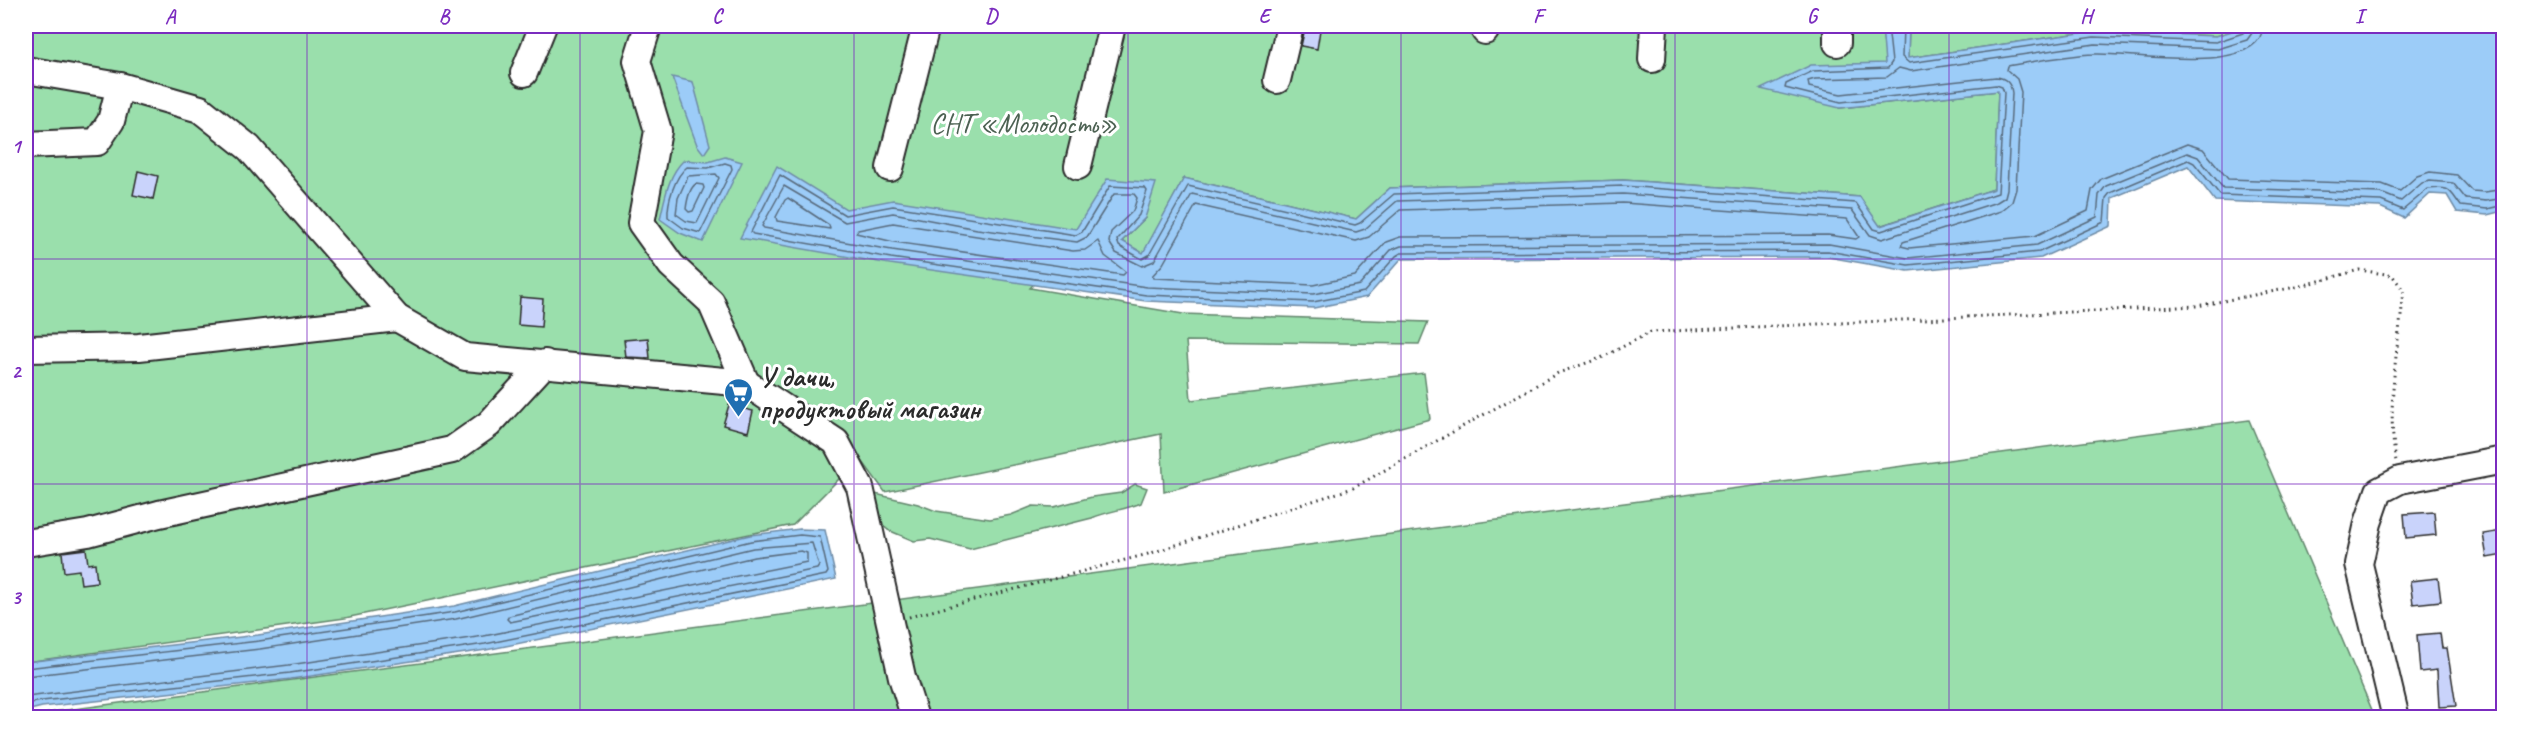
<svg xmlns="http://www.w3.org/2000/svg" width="2529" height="743" viewBox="0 0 2529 743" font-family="Caveat,sans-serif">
<rect width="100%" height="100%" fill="#fff"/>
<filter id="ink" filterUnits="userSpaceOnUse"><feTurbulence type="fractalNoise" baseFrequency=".0167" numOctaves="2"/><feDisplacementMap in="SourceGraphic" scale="12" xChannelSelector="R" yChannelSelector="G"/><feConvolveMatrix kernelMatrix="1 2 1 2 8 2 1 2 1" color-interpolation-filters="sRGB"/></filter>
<g filter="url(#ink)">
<g fill="#9adfac" stroke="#62856c" stroke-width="1.5">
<polygon points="26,26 1882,26 1886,63 1840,108 1998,91 1994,189 1879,226 1860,197 1623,180 1390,188 1356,219 1184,178 1143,254 1122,241 1145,218 1076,229 1057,260 1030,288 1183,314 1428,322 1419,344 1186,341 1191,400 1424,373 1430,419 1164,492 1161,434 885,492 860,458 793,525 345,618 26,662"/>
<polygon points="1909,26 2248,26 2217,36 2094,31 1908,58"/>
<polygon points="2249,420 2375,717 26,718 59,711"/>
<path d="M1135,484L1147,488L1141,503C1124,510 1108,511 1092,518L970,549L930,539L914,541L888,530L878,521L871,493L918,504L936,511L990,519L1011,515L1033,506L1054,507L1092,497L1121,493Z"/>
</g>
<g fill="#9cccf8" stroke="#6f8ca6" stroke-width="1.5">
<polygon points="1882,26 1909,26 1908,58 2094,31 2216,36 2248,26 2503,26 2503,211 2487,215 2457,212 2447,195 2430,194 2404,218 2380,207 2215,201 2188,166 2112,198 2111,226 2041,258 1908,271 1828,257 1401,259 1367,297 1314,308 1146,301 890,264 740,238 777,166 846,209 893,200 1076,229 1107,179 1156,183 1145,218 1122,241 1143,253 1184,178 1356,219 1390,188 1623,180 1860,197 1880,226 1994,189 1998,91 1840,108 1761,89 1811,65 1885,63"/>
<polygon points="672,77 693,82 710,145 704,154 697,145"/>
<path d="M725,157L742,162L703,242L680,233L660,219C665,198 668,175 684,160L708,162Z"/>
<polygon points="800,529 825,530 836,579 486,650 291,679 42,707 26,711 26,662 258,635 454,606 750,535"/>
</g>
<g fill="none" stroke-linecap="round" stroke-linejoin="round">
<g stroke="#586b7d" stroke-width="1.5">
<path d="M1888,26L1892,62L1888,68L1813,71L1786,84L1785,88L1841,102L1996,85L2002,87L2004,93L1998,193L1881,231L1874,229L1856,203L1623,186L1394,194L1360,223L1355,225L1188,186L1149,255L1142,259L1119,246L1117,240L1139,215L1147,191L1145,188L1110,186L1082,232L1076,235L893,206L845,215L780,175L751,232L753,234L891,258L1146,295L1313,302L1364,292L1396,256L1401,253L1828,251L1908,265L2039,252L2104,222L2106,198L2110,193L2188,160L2194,163L2220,195L2381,201L2403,210L2428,189C2451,186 2449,190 2461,206L2487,209L2504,205"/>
<polyline points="1903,26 1902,57 1909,63 2094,37 2216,42 2243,33 2246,26"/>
<path d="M2254,26L2252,33L2247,40L2218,49L2095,44L1911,71L1899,68L1887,77L1815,79L1808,81L1809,87L1841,94L1996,77C2006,78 2011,83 2012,93L2007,189L2005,197L1997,202L1882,239L1870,235L1852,210L1623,194L1397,201L1365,229L1356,232L1192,194L1154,261L1142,266L1116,253L1109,242L1111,232L1133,211L1137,198L1134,194H1114L1087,237L1077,242L977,229L893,213L845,222L784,186L762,226L764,228L892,250L1147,287L1313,294L1360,285L1391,250L1401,246L1829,244L1908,258L2037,245L2097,217L2099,195L2106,186L2187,153L2198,157L2223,188L2381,193L2401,201L2422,183L2430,181L2453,183L2466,199L2486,201L2504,198"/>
<path d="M2263,26C2261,78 2129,52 2095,54C2067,55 2036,61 2008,66L2007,70L2017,79L2021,92L2016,189L2012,202L2001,211L1903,242L1901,246L1909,248L2035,236L2088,211L2092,190L2101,179L2187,144L2203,149L2228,179L2382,184L2400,191L2417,176L2430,172L2457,175L2472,191L2485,192L2504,189"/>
<path d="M725,163L731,165L732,169L700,233L683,228L668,217C667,202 675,176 687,167L708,168Z"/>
<polygon points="716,174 719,178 697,223 686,221 676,214 678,198 688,176"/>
<path d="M696,184L703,185L704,188L693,211L689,212L686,209C687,201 689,188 696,184Z"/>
<polygon points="788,198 829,225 830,229 777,221 776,217 785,200"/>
<polygon points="1623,203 1847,219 1859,237 1856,239 1828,235 1400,237 1386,242 1355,276 1313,285 1154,278 1152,276 1163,264 1196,205 1356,241 1369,237 1400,210"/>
<polygon points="893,223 1073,251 1085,250 1098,241 1105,256 1126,272 1123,275 894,242 856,233 858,230"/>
<polygon points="801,551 807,553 807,562 510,622 507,619 509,616 754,557"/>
<polyline points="26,668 259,641 455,612 751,541 800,535 820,537 828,572 826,575 485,644 290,673 42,701 26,704"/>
<polyline points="26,676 260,649 456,619 753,548 812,543 819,566 817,569 484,636 289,665 26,697"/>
</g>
</g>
<g fill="#c9d3fb" stroke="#2b2b2b" stroke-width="1.5">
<polygon points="1305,28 1320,30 1317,49 1301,46"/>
<polygon points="138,171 158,176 153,199 133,195"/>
<polygon points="520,297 543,299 541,327 518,325"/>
<polygon points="648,338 650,358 626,357 624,340"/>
<polygon points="729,405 753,411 748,432 723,425"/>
<polygon points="2434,512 2436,535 2406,538 2404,514"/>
<polygon points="2502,531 2504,555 2487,558 2483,534"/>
<polygon points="86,549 88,564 95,563 97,582 81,584 79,570 64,572 62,552"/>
<polygon points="2438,578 2441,601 2413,604 2410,581"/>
<polygon points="2440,633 2442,648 2447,648 2456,706 2439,707 2437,670 2420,672 2417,635"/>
</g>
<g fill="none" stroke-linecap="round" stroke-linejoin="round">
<defs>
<g id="minor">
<polyline points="648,26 637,61 658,131 641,223 671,265 711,302 746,383"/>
<polyline points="1485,31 1485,26"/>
<polyline points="1837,43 1837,26"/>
<polyline points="1652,59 1654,26"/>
<polyline points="26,70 120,86 200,109 249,148 397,318 465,357 746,383 836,442 860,487 902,677 915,718"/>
<polyline points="524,73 543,26"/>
<polyline points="1277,80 1290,26"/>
<polyline points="26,145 97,142 111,121 120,86"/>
<polyline points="1078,166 1112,26"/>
<polyline points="890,168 926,26"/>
<polyline points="26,349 139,347 397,318"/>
<polyline points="26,543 88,533 159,514 452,450 489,424 545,363"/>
<polyline points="2396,718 2359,564 2368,523 2379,491 2400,480 2504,460"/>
</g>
</defs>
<use href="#minor" stroke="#2b2b2b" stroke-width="30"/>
<path stroke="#2b2b2b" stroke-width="3" stroke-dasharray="1.5 4.5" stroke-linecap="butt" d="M909,617L1148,554L1353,488L1558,373L1601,358L1651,332L2197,306L2301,286L2359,270L2392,275L2404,291C2398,346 2386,406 2396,461"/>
<use href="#minor" stroke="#fff" stroke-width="26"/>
</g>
</g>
<path fill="none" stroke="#7b2cbf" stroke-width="1.5" stroke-opacity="0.55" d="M307,26V718M580,26V718M854,26V718M1128,26V718M1401,26V718M1675,26V718M1949,26V718M2222,26V718M26,259H2504M26,484H2504"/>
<defs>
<symbol id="supermarket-pin" viewBox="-11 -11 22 30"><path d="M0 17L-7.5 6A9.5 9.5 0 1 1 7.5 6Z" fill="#1f6fb2" stroke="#fff"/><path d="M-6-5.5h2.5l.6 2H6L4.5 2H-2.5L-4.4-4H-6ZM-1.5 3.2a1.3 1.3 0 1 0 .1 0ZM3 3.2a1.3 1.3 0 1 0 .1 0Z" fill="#fff"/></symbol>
</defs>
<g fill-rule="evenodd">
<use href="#supermarket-pin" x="722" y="376" width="33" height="45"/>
</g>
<g text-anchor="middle" stroke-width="6" stroke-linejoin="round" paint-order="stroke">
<g font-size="28" fill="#4c6152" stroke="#fff">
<text x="1024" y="133">СНТ «Молодость»</text>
</g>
<g font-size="28" font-weight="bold" fill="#2b2b2b" stroke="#fff" text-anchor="start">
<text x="759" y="386">У дачи,<tspan x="759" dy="32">продуктовый магазин</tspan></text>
</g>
</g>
<rect width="2529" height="743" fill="none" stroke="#fff" stroke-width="66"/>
<rect x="33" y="33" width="2463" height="677" fill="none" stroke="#7b2cbf" stroke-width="2"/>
<g font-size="20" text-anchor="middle" font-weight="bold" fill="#7b2cbf">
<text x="170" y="23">A</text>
<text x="444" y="23">B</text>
<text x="717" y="23">C</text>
<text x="991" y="23">D</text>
<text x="1264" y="23">E</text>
<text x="1538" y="23">F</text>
<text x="1812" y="23">G</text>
<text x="2086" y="23">H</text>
<text x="2359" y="23">I</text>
<text x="16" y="153">1</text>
<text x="16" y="378">2</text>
<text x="16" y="604">3</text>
</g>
</svg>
